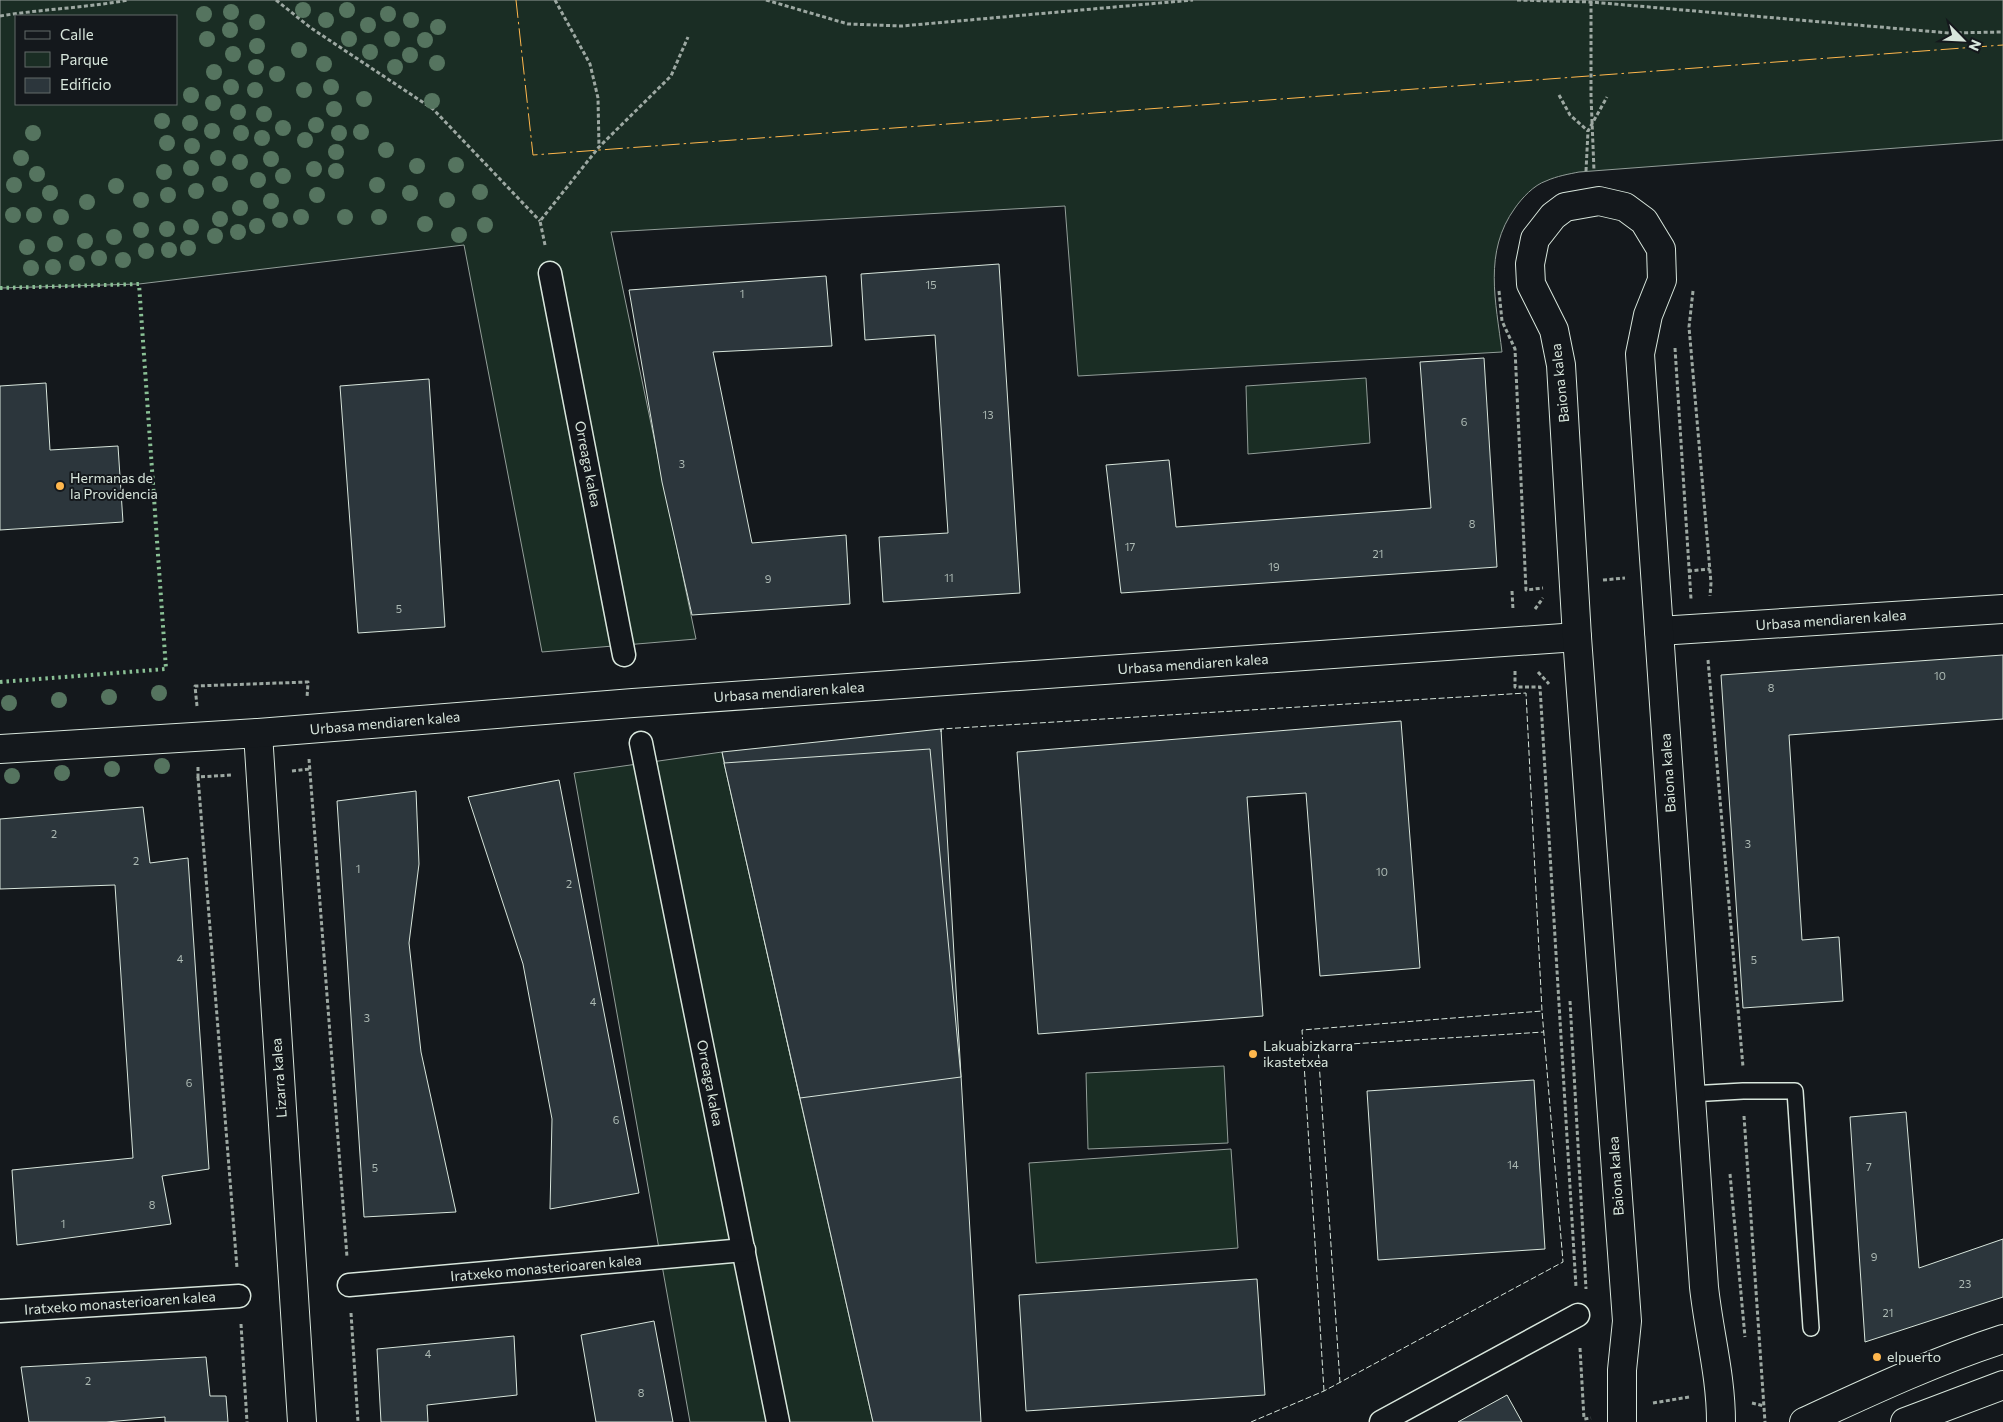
<svg xmlns="http://www.w3.org/2000/svg" width="2003" height="1422" viewBox="0 0 2003 1422" font-family="Commissioner,sans-serif">
<rect width="100%" height="100%" fill="#14181c"/>
<g fill="#1a2d24" stroke="#939e99" fill-rule="evenodd">
<path d="M0,0H2003V140L1579,172C1569,174 1557,176 1546,181C1534,185 1522,198 1515,208C1483,252 1496,302 1502,352L1078,376L1065,206L611,232L696,639L542,652L464,245L139,284L0,288ZM16,16H176V104H16Z"/>
<polygon points="1366,378 1370,443 1248,454 1246,386"/>
<polygon points="722,752 724,763 873,1422 690,1422 574,773"/>
<polygon points="1224,1066 1228,1143 1088,1149 1086,1073"/>
<polygon points="1231,1149 1238,1248 1036,1263 1029,1163"/>
</g>
<g fill="#2c363c" stroke="#d8e6dc">
<polygon points="999,264 1020,593 883,602 879,537 948,533 935,335 865,340 861,274"/>
<polygon points="826,276 832,346 713,352 752,543 846,535 850,604 692,615 662,482 629,290"/>
<polygon points="1484,358 1497,567 1121,593 1106,465 1169,460 1176,527 1431,508 1420,362"/>
<polygon points="429,379 445,627 358,633 340,386"/>
<polygon points="46,383 50,450 118,446 123,522 0,530 0,386"/>
<polygon points="2003,655 2003,719 1789,735 1802,940 1839,937 1843,1001 1743,1008 1721,675"/>
<polygon points="1401,721 1420,968 1320,976 1306,793 1247,797 1263,1016 1038,1034 1017,752"/>
<polygon points="941,729 981,1422 873,1422 722,752"/>
<polygon points="930,749 961,1077 800,1098 724,763"/>
<polygon points="559,780 639,1193 550,1209 552,1119 523,964 468,797"/>
<polygon points="416,791 419,864 409,943 421,1052 456,1212 364,1217 337,801"/>
<polygon points="143,807 150,863 188,858 209,1169 162,1176 171,1224 17,1245 12,1170 133,1158 115,885 0,889 0,819"/>
<polygon points="1534,1080 1545,1249 1378,1260 1367,1091"/>
<polygon points="1906,1112 1919,1268 2003,1239 2003,1297 1865,1342 1850,1117"/>
<polygon points="1257,1279 1265,1395 1026,1411 1019,1295"/>
<polygon points="654,1321 673,1422 596,1422 581,1335"/>
<polygon points="514,1336 517,1395 427,1405 428,1422 381,1422 377,1349"/>
<polygon points="206,1357 210,1396 226,1396 228,1422 165,1422 165,1417 106,1422 29,1422 21,1367"/>
<polygon points="1507,1395 1522,1422 1458,1422"/>
</g>
<g fill="none" stroke-linecap="round" stroke-linejoin="round">
<defs>
<polyline id="service" points="1690,1094 1743,1091 1795,1091 1811,1328"/>
<g id="pedestrian">
<polyline points="550,273 624,655"/>
<polyline points="641,743 778,1422"/>
<polyline points="349,1285 744,1250"/>
<polyline points="0,1311 239,1296"/>
<polyline points="1381,1422 1578,1315"/>
</g>
<g id="minor">
<polyline points="1659,631 2003,609"/>
<polyline points="258,733 302,1422"/>
<polyline points="0,749 258,733 633,703 1577,637"/>
<path d="M1622,1422V1370L1627,1321L1577,637L1561,365L1554,330L1531,284L1530,264L1535,239L1553,216L1565,207L1599,201L1625,207L1644,221L1661,249L1662,280L1648,315L1640,354L1704,1287C1709,1333 1721,1376 1721,1422"/>
<path d="M1804,1422C1869,1392 1935,1361 2003,1339"/>
<polyline points="1905,1422 2003,1385"/>
</g>
</defs>
<use href="#service" stroke="#d8e6dc" stroke-width="18"/>
<use href="#pedestrian" stroke="#d8e6dc" stroke-width="25"/>
<use href="#minor" stroke="#d8e6dc" stroke-width="30"/>
<g stroke="#9da8a2" stroke-width="3" stroke-dasharray="4 2.5" stroke-linecap="butt">
<polyline points="276,0 311,28 433,109 540,221"/>
<polyline points="555,0 590,64 598,98 599,147"/>
<polyline points="766,0 848,24 902,26 1193,0"/>
<polyline points="1517,0 1591,2 1949,33 2003,32"/>
<polyline points="1591,2 1591,96 1594,171"/>
<path d="M0,16C42,9 85,8 128,0"/>
<polyline points="1559,95 1570,115 1588,131"/>
<polyline points="1586,171 1588,131 1607,97"/>
<polyline points="545,245 540,221 599,147 671,76 688,37"/>
<polyline points="1499,291 1502,321 1515,349 1526,590 1543,588"/>
<polyline points="1693,291 1689,327 1711,583 1710,596"/>
<polyline points="1675,348 1691,599"/>
<polyline points="1688,571 1710,569"/>
<polyline points="1603,580 1625,578"/>
<polyline points="1512,591 1513,610"/>
<polyline points="1535,609 1543,598"/>
<polyline points="1708,660 1743,1067"/>
<polyline points="1515,671 1515,687 1540,687 1576,1287"/>
<polyline points="1538,672 1549,684"/>
<polyline points="197,706 195,686 308,682 307,698"/>
<polyline points="309,759 347,1257"/>
<polyline points="198,767 198,777 231,775"/>
<polyline points="292,771 310,769"/>
<polyline points="198,777 237,1268"/>
<polyline points="1570,1001 1586,1289"/>
<polyline points="1744,1116 1765,1422"/>
<polyline points="1730,1174 1745,1337"/>
<polyline points="351,1313 358,1422"/>
<polyline points="241,1324 247,1422"/>
<polyline points="1580,1348 1584,1419 1591,1418"/>
<polyline points="1653,1403 1689,1397"/>
<polyline points="1752,1403 1764,1406"/>
</g>
<use href="#service" stroke="#14181c" stroke-width="15"/>
<use href="#pedestrian" stroke="#14181c" stroke-width="22"/>
<use href="#minor" stroke="#14181c" stroke-width="28"/>
<polyline stroke="#8ac095" stroke-width="4" stroke-dasharray="2.5 4" stroke-linecap="butt" points="0,288 139,284 166,669 0,682"/>
<g stroke="#d8e6dc" stroke-width="1" stroke-dasharray="6 2.5" stroke-linecap="butt">
<polyline points="941,732 941,729 1526,693 1542,1011 1563,1262 1324,1391 1251,1422"/>
<polyline points="1340,1383 1318,1046 1544,1032"/>
<polyline points="1324,1391 1302,1030 1542,1011"/>
</g>
<polyline stroke="#ffb74d" stroke-width="1" stroke-dasharray="18 4 2.5 4" stroke-linecap="butt" points="516,0 533,155 2003,45"/>
</g>
<g fill="#55745f">
<circle cx="303" cy="10" r="8"/>
<circle cx="347" cy="10" r="8"/>
<circle cx="231" cy="12" r="8"/>
<circle cx="204" cy="14" r="8"/>
<circle cx="388" cy="14" r="8"/>
<circle cx="326" cy="20" r="8"/>
<circle cx="411" cy="20" r="8"/>
<circle cx="257" cy="22" r="8"/>
<circle cx="368" cy="25" r="8"/>
<circle cx="438" cy="27" r="8"/>
<circle cx="230" cy="30" r="8"/>
<circle cx="207" cy="39" r="8"/>
<circle cx="349" cy="39" r="8"/>
<circle cx="392" cy="39" r="8"/>
<circle cx="425" cy="40" r="8"/>
<circle cx="257" cy="46" r="8"/>
<circle cx="299" cy="50" r="8"/>
<circle cx="370" cy="52" r="8"/>
<circle cx="233" cy="54" r="8"/>
<circle cx="410" cy="55" r="8"/>
<circle cx="437" cy="63" r="8"/>
<circle cx="324" cy="64" r="8"/>
<circle cx="256" cy="67" r="8"/>
<circle cx="395" cy="67" r="8"/>
<circle cx="214" cy="72" r="8"/>
<circle cx="277" cy="74" r="8"/>
<circle cx="231" cy="87" r="8"/>
<circle cx="331" cy="87" r="8"/>
<circle cx="255" cy="90" r="8"/>
<circle cx="304" cy="90" r="8"/>
<circle cx="191" cy="95" r="8"/>
<circle cx="364" cy="99" r="8"/>
<circle cx="432" cy="101" r="8"/>
<circle cx="213" cy="103" r="8"/>
<circle cx="334" cy="109" r="8"/>
<circle cx="238" cy="112" r="8"/>
<circle cx="264" cy="114" r="8"/>
<circle cx="162" cy="121" r="8"/>
<circle cx="190" cy="123" r="8"/>
<circle cx="316" cy="125" r="8"/>
<circle cx="283" cy="128" r="8"/>
<circle cx="212" cy="131" r="8"/>
<circle cx="361" cy="132" r="8"/>
<circle cx="33" cy="133" r="8"/>
<circle cx="241" cy="133" r="8"/>
<circle cx="339" cy="133" r="8"/>
<circle cx="262" cy="138" r="8"/>
<circle cx="305" cy="140" r="8"/>
<circle cx="167" cy="143" r="8"/>
<circle cx="192" cy="146" r="8"/>
<circle cx="386" cy="150" r="8"/>
<circle cx="336" cy="152" r="8"/>
<circle cx="21" cy="158" r="8"/>
<circle cx="218" cy="158" r="8"/>
<circle cx="271" cy="159" r="8"/>
<circle cx="240" cy="162" r="8"/>
<circle cx="456" cy="165" r="8"/>
<circle cx="417" cy="166" r="8"/>
<circle cx="191" cy="168" r="8"/>
<circle cx="314" cy="169" r="8"/>
<circle cx="336" cy="171" r="8"/>
<circle cx="164" cy="172" r="8"/>
<circle cx="37" cy="174" r="8"/>
<circle cx="283" cy="176" r="8"/>
<circle cx="258" cy="180" r="8"/>
<circle cx="220" cy="184" r="8"/>
<circle cx="14" cy="185" r="8"/>
<circle cx="377" cy="185" r="8"/>
<circle cx="116" cy="186" r="8"/>
<circle cx="196" cy="191" r="8"/>
<circle cx="480" cy="192" r="8"/>
<circle cx="50" cy="193" r="8"/>
<circle cx="410" cy="193" r="8"/>
<circle cx="168" cy="195" r="8"/>
<circle cx="317" cy="195" r="8"/>
<circle cx="141" cy="200" r="8"/>
<circle cx="447" cy="200" r="8"/>
<circle cx="271" cy="201" r="8"/>
<circle cx="87" cy="202" r="8"/>
<circle cx="240" cy="208" r="8"/>
<circle cx="13" cy="215" r="8"/>
<circle cx="34" cy="215" r="8"/>
<circle cx="61" cy="217" r="8"/>
<circle cx="301" cy="217" r="8"/>
<circle cx="345" cy="217" r="8"/>
<circle cx="379" cy="217" r="8"/>
<circle cx="220" cy="219" r="8"/>
<circle cx="280" cy="220" r="8"/>
<circle cx="425" cy="224" r="8"/>
<circle cx="485" cy="225" r="8"/>
<circle cx="257" cy="226" r="8"/>
<circle cx="191" cy="227" r="8"/>
<circle cx="167" cy="229" r="8"/>
<circle cx="141" cy="230" r="8"/>
<circle cx="238" cy="232" r="8"/>
<circle cx="459" cy="235" r="8"/>
<circle cx="215" cy="236" r="8"/>
<circle cx="114" cy="237" r="8"/>
<circle cx="85" cy="241" r="8"/>
<circle cx="55" cy="244" r="8"/>
<circle cx="27" cy="247" r="8"/>
<circle cx="188" cy="248" r="8"/>
<circle cx="169" cy="250" r="8"/>
<circle cx="146" cy="251" r="8"/>
<circle cx="99" cy="258" r="8"/>
<circle cx="123" cy="260" r="8"/>
<circle cx="77" cy="263" r="8"/>
<circle cx="53" cy="267" r="8"/>
<circle cx="31" cy="268" r="8"/>
<circle cx="159" cy="693" r="8"/>
<circle cx="109" cy="697" r="8"/>
<circle cx="59" cy="700" r="8"/>
<circle cx="9" cy="703" r="8"/>
<circle cx="162" cy="766" r="8"/>
<circle cx="112" cy="769" r="8"/>
<circle cx="62" cy="773" r="8"/>
<circle cx="12" cy="776" r="8"/>
</g>
<g fill="#ffb74d" stroke="#14181c" stroke-width="2">
<circle cx="60" cy="486" r="5"/>
<circle cx="1253" cy="1054" r="5"/>
<circle cx="1877" cy="1357" r="5"/>
</g>
<g text-anchor="middle" stroke-width="4" stroke-linejoin="round" paint-order="stroke">
<g font-size="11" fill="#adbab4">
<text x="931" y="289">15</text>
<text x="742" y="298">1</text>
<text x="988" y="419">13</text>
<text x="1464" y="426">6</text>
<text x="682" y="468">3</text>
<text x="1472" y="528">8</text>
<text x="1130" y="551">17</text>
<text x="1378" y="558">21</text>
<text x="1274" y="571">19</text>
<text x="949" y="582">11</text>
<text x="768" y="583">9</text>
<text x="399" y="613">5</text>
<text x="1940" y="680">10</text>
<text x="1771" y="692">8</text>
<text x="54" y="838">2</text>
<text x="1748" y="848">3</text>
<text x="136" y="865">2</text>
<text x="358" y="873">1</text>
<text x="1382" y="876">10</text>
<text x="569" y="888">2</text>
<text x="180" y="963">4</text>
<text x="1754" y="964">5</text>
<text x="593" y="1006">4</text>
<text x="367" y="1022">3</text>
<text x="189" y="1087">6</text>
<text x="616" y="1124">6</text>
<text x="1513" y="1169">14</text>
<text x="1869" y="1171">7</text>
<text x="375" y="1172">5</text>
<text x="152" y="1209">8</text>
<text x="63" y="1228">1</text>
<text x="1874" y="1261">9</text>
<text x="1965" y="1288">23</text>
<text x="1888" y="1317">21</text>
<text x="428" y="1358">4</text>
<text x="88" y="1385">2</text>
<text x="641" y="1397">8</text>
</g>
<g font-size="14" fill="#d8e6dc" stroke="#14181c">
<text transform="translate(1560 383) rotate(-96)" y="5">Baiona kalea</text>
<text transform="translate(588 464) rotate(79)" y="5">Orreaga kalea</text>
<text transform="translate(1831 620) rotate(-4)" y="5">Urbasa mendiaren kalea</text>
<text transform="translate(1193 664) rotate(-4)" y="5">Urbasa mendiaren kalea</text>
<text transform="translate(789 692) rotate(-4)" y="5">Urbasa mendiaren kalea</text>
<text transform="translate(385 723) rotate(-5)" y="5">Urbasa mendiaren kalea</text>
<text transform="translate(1668 773) rotate(-94)" y="5">Baiona kalea</text>
<text transform="translate(279 1078) rotate(-94)" y="5">Lizarra kalea</text>
<text transform="translate(710 1083) rotate(79)" y="5">Orreaga kalea</text>
<text transform="translate(1616 1176) rotate(-94)" y="5">Baiona kalea</text>
<text transform="translate(546 1268) rotate(-5)" y="5">Iratxeko monasterioaren kalea</text>
<text transform="translate(120 1303) rotate(-4)" y="5">Iratxeko monasterioaren kalea</text>
</g>
<g font-size="14" fill="#d8e6dc" stroke="#14181c" text-anchor="start">
<text x="70" y="483">Hermanas de<tspan x="70" dy="16">la Providencia</tspan></text>
<text x="1263" y="1051">Lakuabizkarra<tspan x="1263" dy="16">ikastetxea</tspan></text>
<text x="1887" y="1362">elpuerto</text>
</g>
</g>
<rect x="15" y="15" width="162" height="90" fill="#14181c" stroke="#626a69"/>
<rect x="25" y="31" width="25" height="8" fill="#14181c" stroke="#626a69"/>
<text x="60" y="40" font-size="15" fill="#d8e6dc">Calle</text>
<rect x="25" y="52" width="25" height="15" fill="#1a2d24" stroke="#626a69"/>
<text x="60" y="65" font-size="15" fill="#d8e6dc">Parque</text>
<rect x="25" y="78" width="25" height="15" fill="#2c363c" stroke="#626a69"/>
<text x="60" y="90" font-size="15" fill="#d8e6dc">Edificio</text>
<g transform="translate(1963 40) rotate(114)" stroke="#14181c" stroke-width="4" paint-order="stroke">
<path d="M0-4L9 19L0 12L-9 19Z" fill="#d8e6dc"/>
<text y="-8" font-size="14" font-weight="bold" text-anchor="middle" fill="#d8e6dc">N</text>
</g>
</svg>
